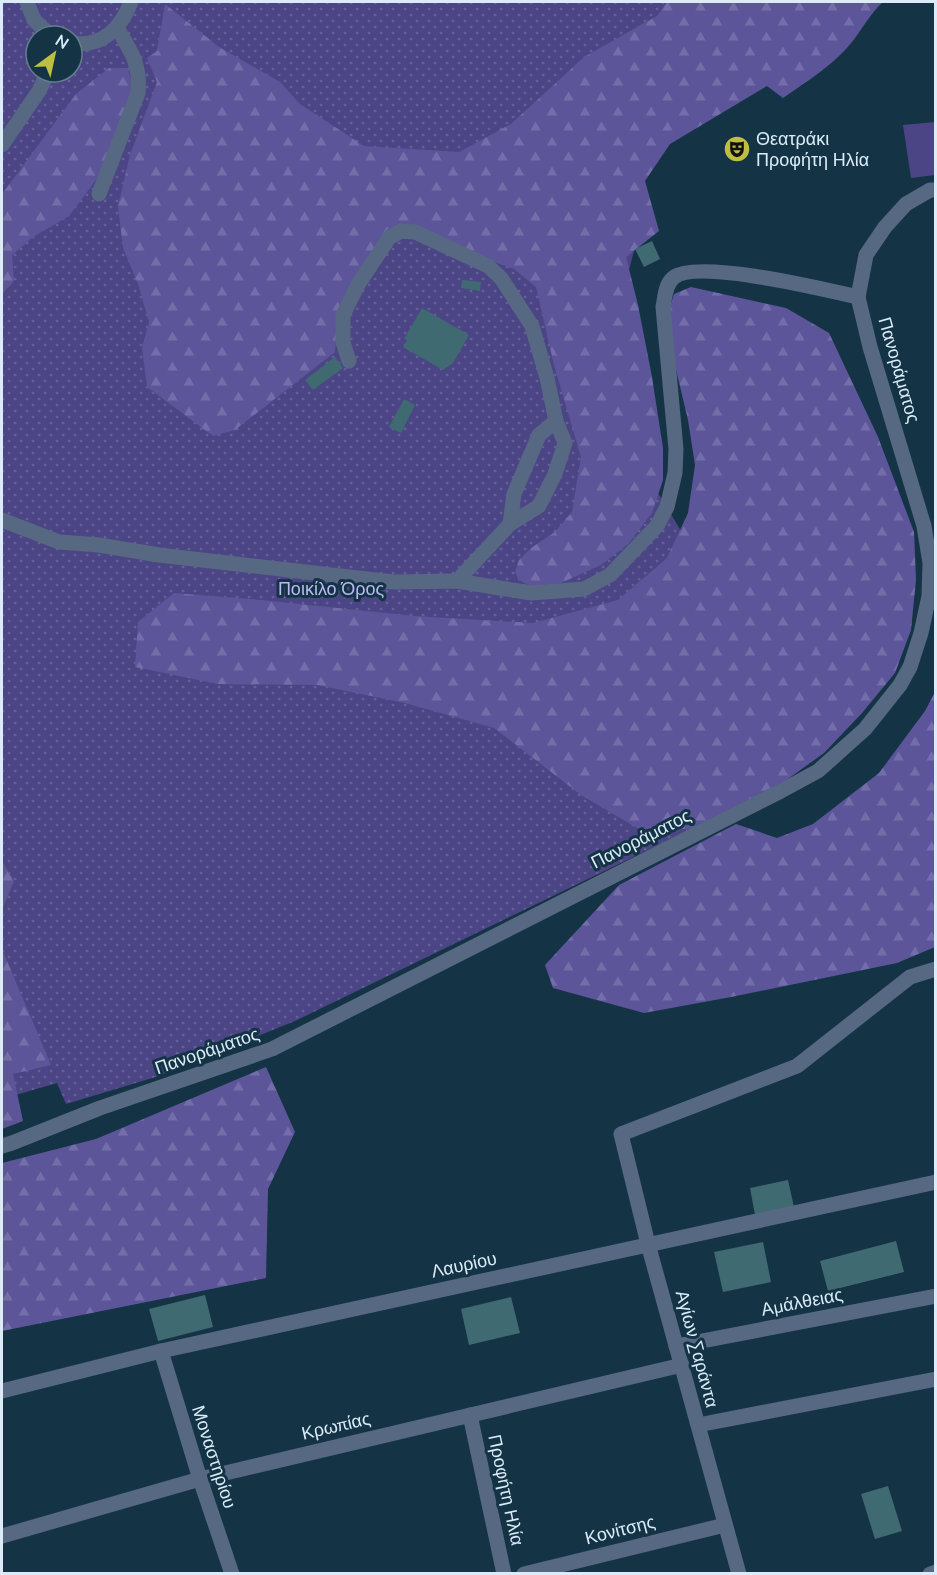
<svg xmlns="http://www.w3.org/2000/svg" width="937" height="1575" viewBox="0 0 937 1575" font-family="'Nunito Sans',sans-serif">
<defs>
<pattern id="grass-dots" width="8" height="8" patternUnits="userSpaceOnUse" patternTransform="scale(1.5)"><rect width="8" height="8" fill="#4c4585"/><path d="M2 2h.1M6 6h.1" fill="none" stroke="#656097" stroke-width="1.8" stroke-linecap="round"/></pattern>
<pattern id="forest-firs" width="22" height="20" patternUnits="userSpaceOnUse" patternTransform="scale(1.5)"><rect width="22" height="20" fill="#5c559a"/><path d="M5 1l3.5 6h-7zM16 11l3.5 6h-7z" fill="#736ea9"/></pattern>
</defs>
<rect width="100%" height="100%" fill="#143446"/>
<path fill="url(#grass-dots)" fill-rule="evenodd" d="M2,2H823L640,160L635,247L597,392L800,728L639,829H691L295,1021L159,1076L66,1104L57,1083L2,1099ZM36,36H72V72H36Z"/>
<g fill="url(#forest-firs)">
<path d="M667,2H883C870,14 863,28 852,42C834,65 807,81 783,98L767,86L670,144L645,181L659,231L626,257L638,305L652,377L663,448V480L652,513L628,544L601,565L561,583L534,588L519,580L515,572L519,560L531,548L555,532L572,512L581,457L554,365L536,287L514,269L474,255L408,224L386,230C362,270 338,304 335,352L235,430L213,436L147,387L142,348L149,322L138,284L123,248L118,206L130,155L157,82L147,58L157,51L165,4L219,47L280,82L300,104L364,146L459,152L511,124L584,57L657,16Z"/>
<polygon points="109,68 128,68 133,88 99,176 69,216 33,237 12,255 14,281 2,294 2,194 76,94"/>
<polygon points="691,287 786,308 829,333 878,437 914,532 916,580 911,630 895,673 862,713 824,753 785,781 691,829 639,829 581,795 494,728 405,703 317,685 218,684 135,667 138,622 174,593 261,600 414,616 533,623 618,600 667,558 688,513 695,465 688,420 672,353 669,310 674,294"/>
<polygon points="935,692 935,947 897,963 731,997 644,1013 553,988 545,965 619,885 736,824 777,838 813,824 879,773 925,711"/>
<polygon points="2,861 14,881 2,910"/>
<polygon points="2,949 51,1065 13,1074 23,1121 2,1129"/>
<polygon points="266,1067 295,1132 268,1189 266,1278 2,1331 2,1163 96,1139"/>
</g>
<polygon fill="#4c4585" points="935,122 935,175 911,178 903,125"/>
<g fill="#3f6a72">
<polygon points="652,241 660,259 644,267 635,249"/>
<polygon points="462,280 481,282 480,291 461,288"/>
<polygon points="422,308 469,335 453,363 443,370 403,347 407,340 404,339"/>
<polygon points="335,357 343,368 313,390 305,380"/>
<polygon points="404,399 415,405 401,433 389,427"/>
<polygon points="788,1180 794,1207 755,1215 750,1188"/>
<polygon points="896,1241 904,1272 828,1291 820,1261"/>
<polygon points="763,1242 771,1282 723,1292 714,1252"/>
<polygon points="205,1295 213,1327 158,1341 149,1309"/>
<polygon points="511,1297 520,1333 469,1345 461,1309"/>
<polygon points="888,1486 902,1531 875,1539 861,1494"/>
</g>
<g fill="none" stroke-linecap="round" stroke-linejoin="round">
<g stroke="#576883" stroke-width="15">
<polyline points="27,2 34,20 51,36"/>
<path d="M72,43C102,48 121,28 131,2"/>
<polyline points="2,145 39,91 48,72"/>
<path d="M99,194L138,93C141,65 131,51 117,28"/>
<polyline points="349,361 343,342 343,315 359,283 389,238 401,231 415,232 488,266 501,278 532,326 547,378 556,421 565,443 555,474 539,506 510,524 457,581"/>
<path d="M2,520L59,542L99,545L159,555L393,582L457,581L531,593L584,589L610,575L657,526L667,507L675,473L676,449L663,307C665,297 665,285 673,278C695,258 827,290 858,297"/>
<polyline points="510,524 514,494 539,435 556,421"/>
<polyline points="2,1146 12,1143 100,1108 272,1049 781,791 818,771 865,729 900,685 910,667 921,633 929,596 930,563 924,526 870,347 858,297 866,255 885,227 906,204 930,190 936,190"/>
<polyline points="676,1346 936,1296"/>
<polyline points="161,1351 200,1479 232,1574"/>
<polyline points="2,1391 161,1351 936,1182"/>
<polyline points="470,1415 504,1574"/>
<polyline points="698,1425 936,1379"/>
<polyline points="2,1536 200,1479 682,1365"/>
<polyline points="524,1574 725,1525"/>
<polyline points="739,1574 648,1244 621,1134 797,1066 910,977 936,969"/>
<polyline points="930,1574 936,1572"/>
</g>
</g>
<defs>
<symbol id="theatre-disc" viewBox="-11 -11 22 22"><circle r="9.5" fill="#bdbf43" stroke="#143446"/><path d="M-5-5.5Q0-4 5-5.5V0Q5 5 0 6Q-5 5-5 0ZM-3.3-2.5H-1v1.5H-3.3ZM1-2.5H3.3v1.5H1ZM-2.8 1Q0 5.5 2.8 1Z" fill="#111"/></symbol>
</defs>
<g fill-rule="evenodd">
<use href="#theatre-disc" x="722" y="134" width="30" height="30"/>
</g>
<g text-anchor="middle" stroke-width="6" stroke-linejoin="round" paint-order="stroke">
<g font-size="18" fill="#dbecf8" stroke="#143446" text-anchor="start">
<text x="756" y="145">Θεατράκι<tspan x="756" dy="21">Προφήτη Ηλία</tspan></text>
</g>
<g font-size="18" fill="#dbecf8" stroke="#143446">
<text transform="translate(899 370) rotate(74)" y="6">Πανοράματος</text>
<text transform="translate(641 839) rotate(-27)" y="6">Πανοράματος</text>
<text transform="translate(207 1051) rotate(-19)" y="6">Πανοράματος</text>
<text transform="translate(464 1265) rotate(-12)" y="6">Λαυρίου</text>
<text transform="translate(802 1302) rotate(-11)" y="6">Αμάλθειας</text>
<text transform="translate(697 1349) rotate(75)" y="6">Αγίων Σαράντα</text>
<text transform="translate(336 1426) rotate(-13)" y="6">Κρωπίας</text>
<text transform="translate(214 1457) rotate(72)" y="6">Μοναστηρίου</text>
<text transform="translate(506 1490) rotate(78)" y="6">Προφήτη Ηλία</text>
<text transform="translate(620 1530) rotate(-14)" y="6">Κονίτσης</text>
</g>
<g font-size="18" fill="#bbb9f3" stroke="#143446">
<text x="331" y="595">Ποικίλο Όρος</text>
</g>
</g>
<rect width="937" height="1575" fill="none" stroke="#dbecf8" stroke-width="6"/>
<g transform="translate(54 54) rotate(33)"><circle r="28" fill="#143446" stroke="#647e8d" stroke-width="1.5"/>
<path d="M0-4.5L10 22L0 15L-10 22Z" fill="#bdbf43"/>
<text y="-9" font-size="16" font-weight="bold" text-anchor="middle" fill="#dbecf8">N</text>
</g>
</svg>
